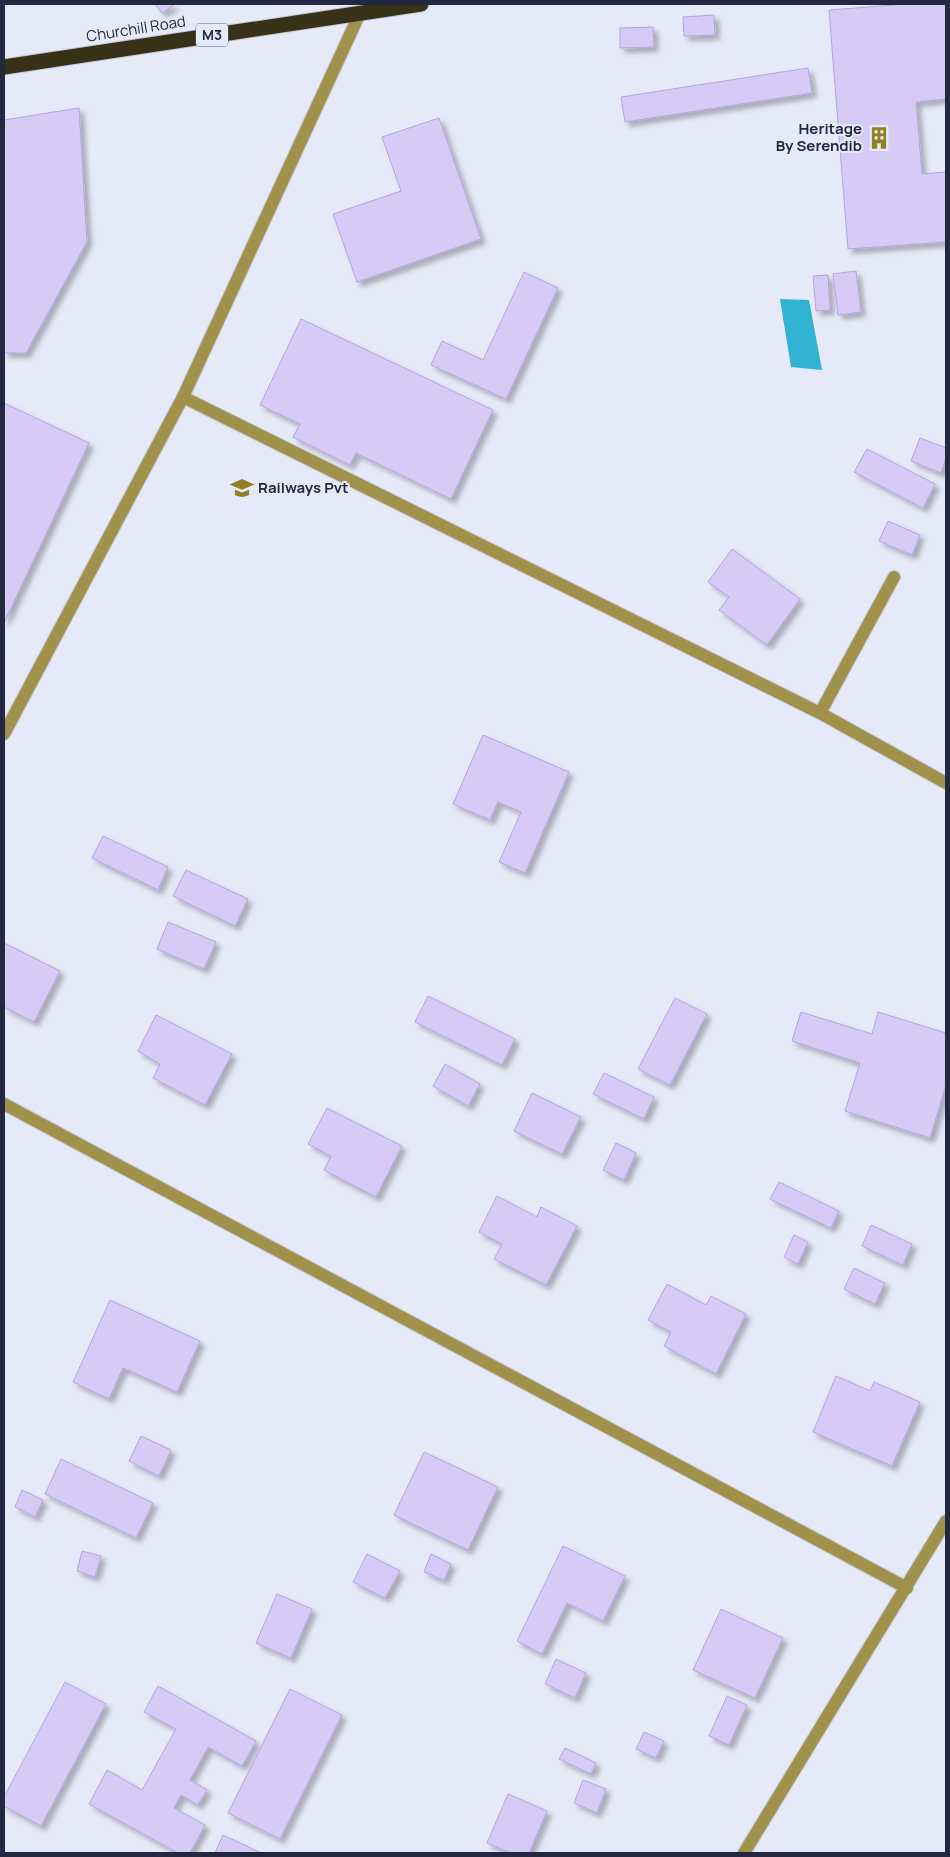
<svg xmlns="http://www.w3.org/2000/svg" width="950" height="1857" viewBox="0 0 950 1857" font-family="Manrope,sans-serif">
<defs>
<filter id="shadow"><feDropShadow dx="4.5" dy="4.5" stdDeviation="2.5" flood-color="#0004"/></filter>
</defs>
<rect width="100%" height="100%" fill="#e6e9f7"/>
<polygon fill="#31b3d1" points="780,299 809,300 822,370 791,367"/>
<g fill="#d5cbf4" stroke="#b5a2e4" filter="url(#shadow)">
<polygon points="155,4 175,4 162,13"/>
<polygon points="907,4 946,4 946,99 916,102 922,174 946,172 946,242 848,249 829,10"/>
<polygon points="714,15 715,35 684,36 683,17"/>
<polygon points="653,27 654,47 620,48 620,28"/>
<polygon points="808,68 812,93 625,122 621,97"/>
<polygon points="79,108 87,242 26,353 4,353 4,120"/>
<polygon points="439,118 481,239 357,282 333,214 401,191 382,137"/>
<polygon points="856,271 861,312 838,315 833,274"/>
<polygon points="524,272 558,288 506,399 431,365 442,341 483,360"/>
<polygon points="828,275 830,310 816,311 813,276"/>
<polygon points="301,319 493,410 451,499 356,453 350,465 293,437 300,424 260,405"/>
<polygon points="4,403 89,443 4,623"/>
<polygon points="920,438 946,448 946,458 941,473 911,461"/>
<polygon points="867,449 935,484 923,508 854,472"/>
<polygon points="888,521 920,535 912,555 879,541"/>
<polygon points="732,549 800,599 767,645 719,610 729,597 708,582"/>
<polygon points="483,735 569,772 525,873 499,862 521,812 498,802 490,820 453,804"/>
<polygon points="103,836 168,867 158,890 92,858"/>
<polygon points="186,870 248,899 235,926 173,896"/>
<polygon points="168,922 216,942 204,969 157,949"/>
<polygon points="4,943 60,971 34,1022 4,1007"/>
<polygon points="428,996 515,1039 502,1065 415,1022"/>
<polygon points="675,998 707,1014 670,1085 638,1069"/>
<polygon points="801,1012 872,1034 878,1012 946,1033 946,1085 930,1138 845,1111 860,1063 792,1041"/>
<polygon points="156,1015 232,1054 205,1105 153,1078 160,1064 138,1051"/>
<polygon points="445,1064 480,1084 468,1106 433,1086"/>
<polygon points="604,1073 654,1097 644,1119 593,1094"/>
<polygon points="532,1093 581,1117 562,1154 514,1131"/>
<polygon points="327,1108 402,1146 376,1197 324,1170 331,1156 308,1144"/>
<polygon points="616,1143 636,1153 624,1180 603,1170"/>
<polygon points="779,1182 839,1211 831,1228 770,1199"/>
<polygon points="497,1196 537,1217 541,1207 577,1226 546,1285 494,1259 502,1244 479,1232"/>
<polygon points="871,1225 912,1244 903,1265 862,1246"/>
<polygon points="794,1235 808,1242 798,1264 784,1257"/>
<polygon points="854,1268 885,1283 875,1304 844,1289"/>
<polygon points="667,1284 706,1305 711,1296 746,1314 716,1374 664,1346 671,1332 648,1320"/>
<polygon points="110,1300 200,1341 177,1392 123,1368 109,1399 73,1382"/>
<polygon points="836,1376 870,1391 874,1382 920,1402 892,1466 813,1432"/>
<polygon points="141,1436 171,1450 159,1476 129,1461"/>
<polygon points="424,1452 498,1487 468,1550 394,1515"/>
<polygon points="61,1459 153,1503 136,1538 45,1494"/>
<polygon points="22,1490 43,1500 35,1517 15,1507"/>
<polygon points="563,1546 625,1576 603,1621 567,1603 542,1654 517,1641"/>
<polygon points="82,1551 101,1556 95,1577 77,1571"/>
<polygon points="367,1554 400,1571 385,1598 353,1582"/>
<polygon points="431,1554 451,1564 444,1580 424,1572"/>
<polygon points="277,1594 312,1609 291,1658 256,1643"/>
<polygon points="721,1609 783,1638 755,1698 693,1670"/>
<polygon points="556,1659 586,1673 575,1698 545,1684"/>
<polygon points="65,1682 106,1704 41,1826 4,1806 4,1797"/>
<polygon points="158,1686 256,1741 242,1766 208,1747 190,1780 207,1790 198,1805 181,1795 174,1808 205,1825 190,1853 178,1853 89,1804 107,1770 142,1790 176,1729 144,1712"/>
<polygon points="290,1689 342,1715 280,1839 228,1813"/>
<polygon points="727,1696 747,1705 729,1745 709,1736"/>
<polygon points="644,1732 664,1741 656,1758 636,1749"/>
<polygon points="565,1748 596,1763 591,1774 559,1759"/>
<polygon points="583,1780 606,1789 597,1813 574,1803"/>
<polygon points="508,1794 547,1811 529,1853 511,1853 487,1843"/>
<polygon points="223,1835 261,1853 215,1853"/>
</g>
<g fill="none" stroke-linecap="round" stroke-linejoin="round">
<defs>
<g id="street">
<polyline points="183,397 820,713 946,783"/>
<polyline points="820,713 894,577"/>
<polyline points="4,734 183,397 360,13"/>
<polyline points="4,1104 907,1588"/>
<polyline points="744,1853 946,1521"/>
</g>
<polyline id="highway" points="4,67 421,4"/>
</defs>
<use href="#street" stroke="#c3c6d6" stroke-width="14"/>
<use href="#highway" stroke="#c3c6d6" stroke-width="17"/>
<use href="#street" stroke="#a0914b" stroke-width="12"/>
<use href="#highway" stroke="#363117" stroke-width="15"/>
</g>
<defs>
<symbol id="building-bare" viewBox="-9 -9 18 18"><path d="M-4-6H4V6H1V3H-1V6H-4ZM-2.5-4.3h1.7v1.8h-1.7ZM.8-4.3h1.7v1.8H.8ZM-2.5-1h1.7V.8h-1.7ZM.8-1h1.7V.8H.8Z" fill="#917f26" stroke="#e6e9f7" stroke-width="2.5" paint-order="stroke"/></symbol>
<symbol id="school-bare" viewBox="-9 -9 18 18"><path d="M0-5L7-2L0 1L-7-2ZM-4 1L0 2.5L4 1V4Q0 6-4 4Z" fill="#917f26" stroke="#e6e9f7" stroke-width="2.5" paint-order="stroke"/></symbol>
</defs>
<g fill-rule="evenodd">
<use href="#building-bare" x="863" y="122" width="32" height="32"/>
<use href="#school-bare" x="226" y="472" width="32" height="32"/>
</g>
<g text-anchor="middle" stroke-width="4" stroke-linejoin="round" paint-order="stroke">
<rect fill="#e6e9f7" stroke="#5e6178" stroke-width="1" x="196" y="23.5" width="32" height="23" rx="4"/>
<g font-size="14" font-weight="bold" fill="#232741">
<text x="212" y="40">M3</text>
</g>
<g font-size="15" fill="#232741" stroke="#e6e9f7">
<text transform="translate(136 29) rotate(-9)" y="5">Churchill Road</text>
</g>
<g font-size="15" font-weight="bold" fill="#232741" stroke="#e6e9f7" text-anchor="end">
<text x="862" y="134">Heritage<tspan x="862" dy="17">By Serendib</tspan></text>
<text x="258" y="493" text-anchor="start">Railways Pvt</text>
</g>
</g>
<rect width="950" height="1857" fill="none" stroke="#232741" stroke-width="10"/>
</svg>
